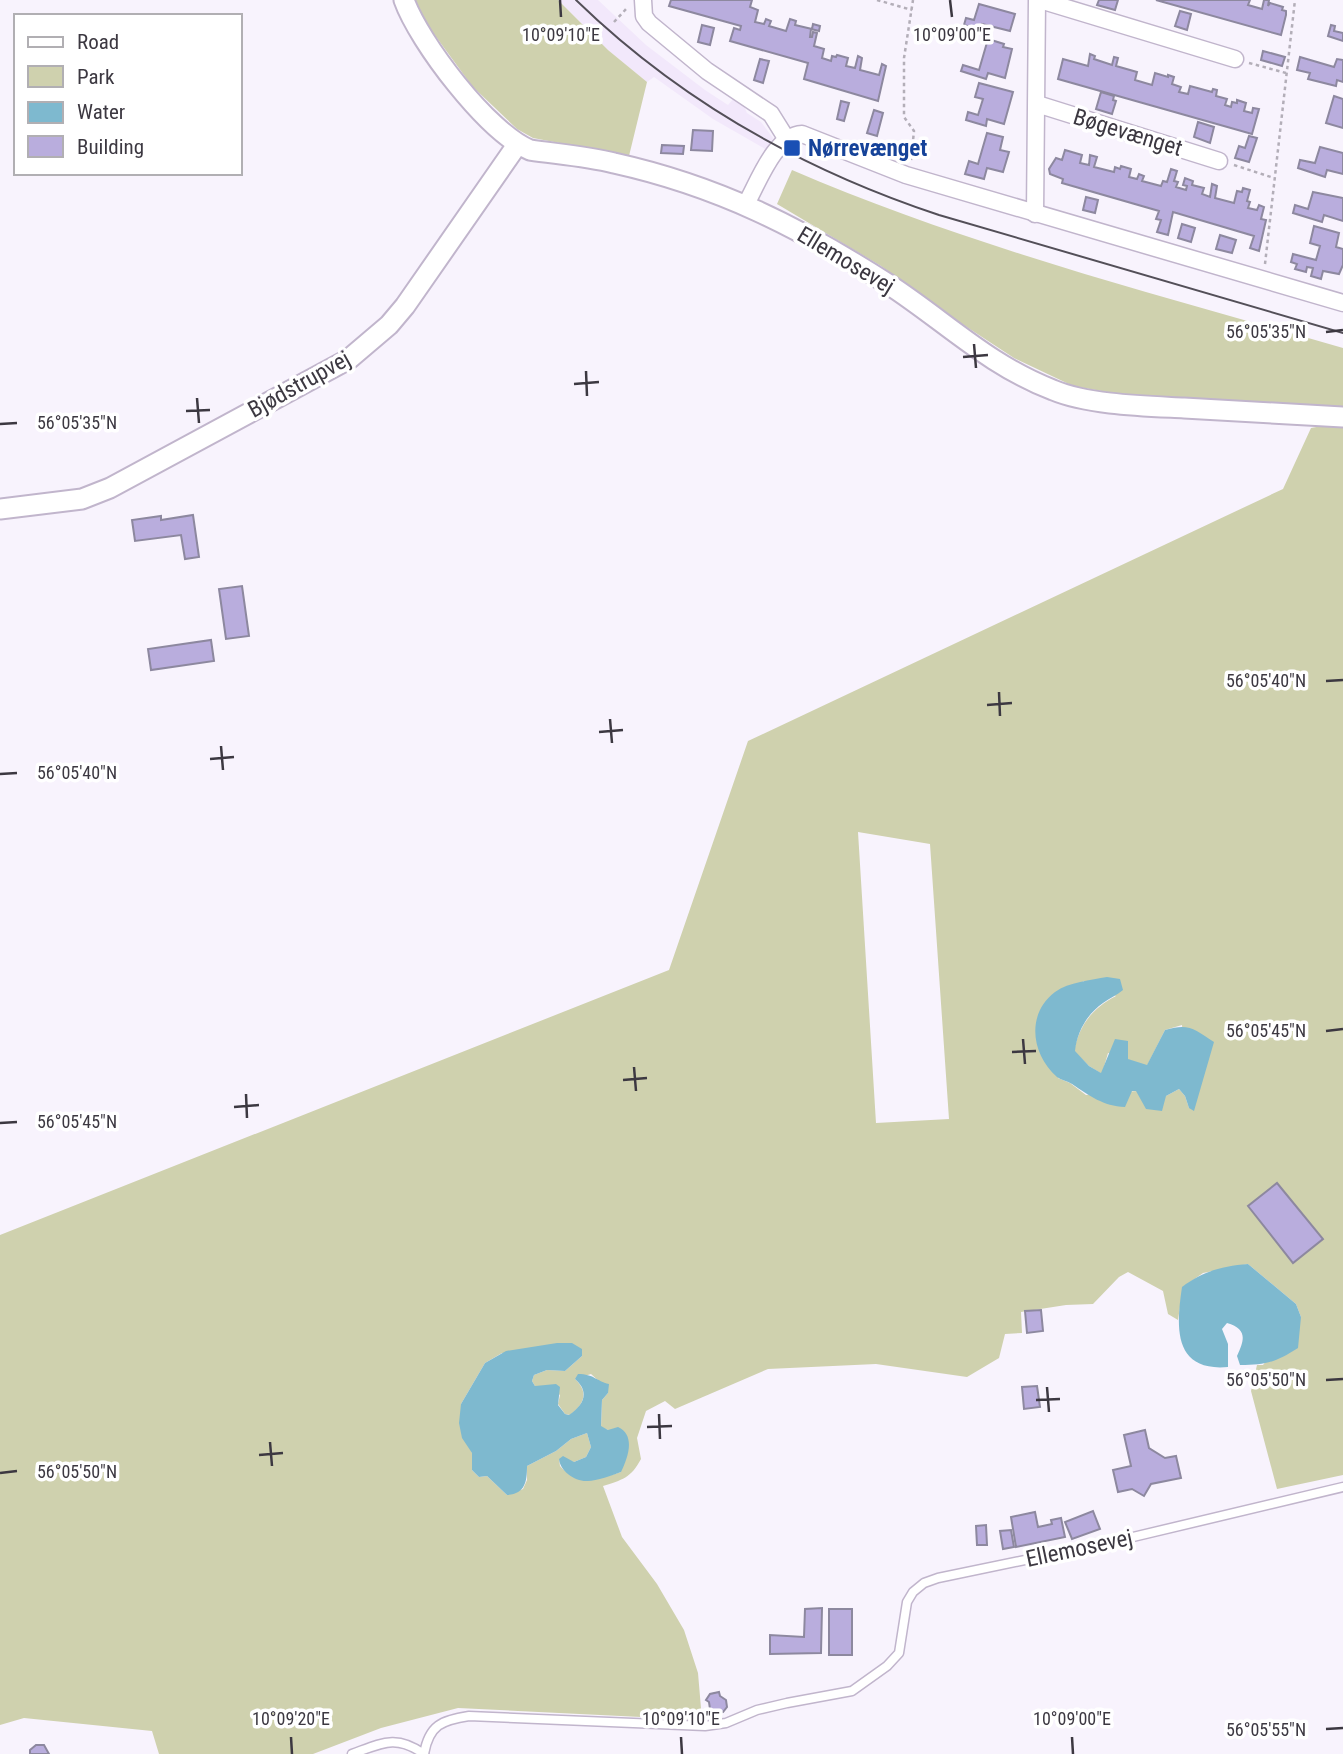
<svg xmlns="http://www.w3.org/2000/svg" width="1343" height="1754" viewBox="0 0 1343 1754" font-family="'Roboto Condensed',sans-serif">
<rect width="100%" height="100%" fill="#f8f3fd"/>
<polygon fill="#f2e8fb" points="558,0 598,0 646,45 705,90 728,105 734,98 743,104 747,113 761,122 773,138 767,150 713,119 654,77 647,82 608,50"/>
<g fill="#cfd1ae" fill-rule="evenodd">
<polygon points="414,0 558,0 608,50 647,82 629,156 533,138 517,129 472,86 423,19"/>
<path d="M792,170C969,246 1157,295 1343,348V409L1113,393L1073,386L1014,358L947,314L881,266L777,204Z"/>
<path d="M1333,424L1343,426V1475L1277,1489L1251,1391L1257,1365H1263L1301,1317L1296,1304L1248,1264L1203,1273L1183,1287L1178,1320L1168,1314L1163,1291L1128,1272L1119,1277L1093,1304L1066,1305L1021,1312L1022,1333L1005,1334L999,1358L967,1377L876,1364L768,1369L675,1409L665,1401L646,1411L637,1438L641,1459C631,1478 622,1480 603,1486L622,1537L657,1584L684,1630L698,1673L702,1720L458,1708L381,1728L313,1754H159L152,1731L24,1718L0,1725V1235L669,970L748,741L1283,489L1311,428ZM858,832L930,844L949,1119L876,1123ZM1083,981L1116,996C1092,1008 1079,1026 1074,1051L1089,1066L1102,1074L1108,1053L1147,1066L1165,1030L1182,1025L1189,1108L1185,1096L1179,1089L1166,1096L1144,1102L1137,1091L1086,1095L1070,1083L1058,1078ZM502,1353L582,1356L565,1371L547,1370L534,1375L532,1381L535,1386H547L560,1395L558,1404L565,1414L570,1415C583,1405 590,1393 575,1379L591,1374L601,1383L608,1393L602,1400L601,1427L608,1430L621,1472C600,1479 575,1484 560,1466L559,1459L574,1462L586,1457L591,1447L587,1433L571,1439L556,1451L527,1466V1480L523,1489L507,1495L487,1476L479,1477L472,1470V1453L461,1404L485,1363Z"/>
</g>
<g fill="#7eb9cf">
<path d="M1107,977L1120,979L1123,990C1117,995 1110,998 1103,1003C1087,1014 1077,1032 1075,1051L1089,1066L1101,1073L1115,1039L1128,1041V1059L1147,1065L1165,1030C1189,1023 1194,1029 1214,1042L1194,1111L1189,1108L1185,1096L1179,1089L1166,1096L1162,1111L1146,1109L1136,1091H1132L1125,1107C1103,1106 1090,1096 1072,1084C1067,1081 1061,1080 1057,1077C1031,1054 1026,1014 1055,992C1069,982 1091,980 1107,977Z"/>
<path d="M1248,1264L1296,1304L1301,1317L1298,1348C1276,1362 1266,1365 1240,1365L1237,1356C1245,1339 1247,1329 1227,1323L1222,1329L1228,1344V1367C1173,1372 1176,1327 1182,1287C1203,1271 1223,1266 1248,1264Z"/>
<path d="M557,1343H572L582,1349V1356L565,1371L547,1370L534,1375L532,1381L535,1386L556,1384L560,1387L558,1405L565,1414L569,1415C584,1405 590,1392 575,1379L578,1374C594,1374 596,1381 609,1384L608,1393L602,1400L601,1426L608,1430L618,1427C636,1435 628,1458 621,1472C613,1475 596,1481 588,1481C575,1482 560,1471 559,1459L563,1456L574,1462L586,1457L591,1447L587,1433L571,1439L556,1451L527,1466C527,1482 525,1494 507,1495L487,1476L479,1477L472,1470V1453L462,1438L459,1423L461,1404L485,1363L506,1351Z"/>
</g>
<g fill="#b9addd" stroke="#8d889f" stroke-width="2">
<polygon points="671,0 752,0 750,7 758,10 755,22 764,24 766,19 771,21 769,26 786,31 790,19 796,21 795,25 812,29 813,24 820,26 819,31 811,29 810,37 812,37 813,32 817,33 814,46 824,49 822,58 831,61 832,56 836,57 837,55 848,58 846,66 855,68 858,56 862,58 860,70 879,75 882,64 886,66 878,101 804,79 808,63 730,41 734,28 740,30 741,26 669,6"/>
<polygon points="1099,0 1118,0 1115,10 1097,5"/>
<polygon points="1156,0 1250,0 1248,5 1262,9 1264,0 1269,0 1268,6 1270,3 1283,7 1282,10 1286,11 1286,15 1281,35"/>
<polygon points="979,4 1015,14 1010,31 982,24 981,30 964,25 966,18 974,20"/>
<polygon points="1180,11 1191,14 1187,30 1175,26"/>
<polygon points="702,25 714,28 710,45 698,42"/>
<polygon points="1331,25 1335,26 1334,31 1343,33 1343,41 1328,36"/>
<polygon points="988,39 1004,44 1003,47 1012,49 1005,78 988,73 986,79 961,71 963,65 979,70"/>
<polygon points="1263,51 1285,57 1282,66 1261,60"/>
<polygon points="1090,54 1095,56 1094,59 1112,65 1114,57 1118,58 1116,66 1137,72 1135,80 1152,85 1155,73 1168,77 1168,75 1174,77 1172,84 1181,87 1179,92 1188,94 1190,86 1212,92 1213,89 1217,90 1216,96 1227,99 1225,105 1231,107 1232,102 1237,103 1237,100 1246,103 1244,111 1252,113 1253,108 1259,109 1252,134 1058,79 1063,59 1088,66"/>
<polygon points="1300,57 1334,67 1337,59 1343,60 1343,82 1337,80 1336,86 1308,79 1310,73 1297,70"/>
<polygon points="760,59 769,61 763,83 754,80"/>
<polygon points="979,83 1013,92 1004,124 987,119 986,126 966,120 968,112 978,115 983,99 975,97"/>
<polygon points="1101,92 1114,96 1113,100 1116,101 1112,114 1096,109"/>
<polygon points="1334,96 1343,99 1343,128 1326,123"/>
<polygon points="841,101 849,103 844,121 837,119"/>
<polygon points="874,110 883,113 877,136 867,133"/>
<polygon points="1198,122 1214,127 1210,143 1194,137"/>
<polygon points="693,130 713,131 712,151 691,150"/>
<polygon points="987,133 1003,137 1000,150 1009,152 1003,172 987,168 984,179 965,174 969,161 978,164"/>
<polygon points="1249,136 1257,138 1249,162 1235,158 1239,146 1245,148"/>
<polygon points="662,145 684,146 683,154 661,153"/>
<polygon points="1320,147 1343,153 1343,174 1327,170 1325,177 1298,168 1300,160 1315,163"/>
<polygon points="1065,150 1082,155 1080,163 1089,165 1090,155 1097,157 1094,167 1114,172 1115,167 1120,169 1121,166 1131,169 1129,177 1137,179 1139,174 1144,176 1142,181 1161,186 1163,181 1167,182 1171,169 1177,171 1174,181 1178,182 1176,187 1186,190 1187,186 1183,185 1185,178 1193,181 1192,185 1204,188 1202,194 1210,197 1212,184 1217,186 1215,198 1234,203 1237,191 1242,192 1243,188 1250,190 1247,201 1250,202 1248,208 1257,210 1259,205 1264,207 1261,219 1266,220 1259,251 1250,248 1254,236 1173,212 1168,235 1157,232 1161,220 1156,219 1159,211 1062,183 1063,179 1050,174 1049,169 1056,158 1062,160"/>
<polygon points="1313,192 1343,198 1343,221 1324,215 1322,222 1293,213 1295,205 1308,209"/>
<polygon points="1086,197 1098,200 1095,213 1083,210"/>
<polygon points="1182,224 1195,228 1191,242 1178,238"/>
<polygon points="1314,226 1339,233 1336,247 1343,249 1343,265 1339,274 1323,271 1321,279 1311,276 1313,268 1307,267 1306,272 1295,269 1297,264 1291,262 1293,254 1316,260 1320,246 1310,243"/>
<polygon points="1220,235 1236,240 1232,253 1216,249"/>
<polygon points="193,515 199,557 185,559 181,535 135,541 132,520 161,516 161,520"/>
<polygon points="242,586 249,636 226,639 219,589"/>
<polygon points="211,640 214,661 151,670 148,649"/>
<polygon points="1277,1183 1323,1239 1293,1263 1248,1206"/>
<polygon points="1041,1310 1043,1331 1027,1333 1025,1311"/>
<polygon points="1037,1386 1040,1407 1024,1409 1022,1387"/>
<polygon points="1145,1430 1149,1448 1165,1458 1176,1456 1181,1478 1151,1484 1144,1496 1132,1489 1118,1492 1113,1470 1131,1466 1124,1435"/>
<polygon points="1093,1511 1100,1529 1072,1539 1065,1522"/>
<polygon points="1035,1512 1038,1527 1052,1524 1051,1520 1061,1518 1065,1537 1016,1547 1011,1517"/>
<polygon points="986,1525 987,1545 977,1545 976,1526"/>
<polygon points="1011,1530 1014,1547 1003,1549 1000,1531"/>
<polygon points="822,1608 821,1653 770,1654 770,1635 804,1637 805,1609"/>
<rect x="829" y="1609" width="23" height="46"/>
<polygon points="719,1692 720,1696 726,1700 727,1707 723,1712 716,1713 710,1709 709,1702 706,1700 710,1694"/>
<polygon points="36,1745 44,1745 49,1754 30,1754 30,1750"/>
</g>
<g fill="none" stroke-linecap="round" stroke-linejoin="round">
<defs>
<g id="service">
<path d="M352,1754C382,1743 396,1734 424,1754"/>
<path d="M424,1754C429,1725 442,1720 469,1716L705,1726L726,1723L757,1710L787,1703L852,1691L887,1666L899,1653L907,1602L913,1592L924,1583L938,1578L1112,1542L1343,1487"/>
</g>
<g id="minor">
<polyline points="643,0 644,16 649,23 707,71 771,114 786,138"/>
<polyline points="1040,0 1235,59"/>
<polyline points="1037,104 1219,161"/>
<path d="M746,204C758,183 775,135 802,134L906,175L1343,303"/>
<polyline points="1035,214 1037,0"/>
</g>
<g id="tertiary">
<path d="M404,0C419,42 488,133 530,150C557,154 586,156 614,163C718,186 799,227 888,284C945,321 988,365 1053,390C1089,405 1145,406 1184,408C1237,411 1290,414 1343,417"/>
<polyline points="0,509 82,499 110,488 349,359 389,325 405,306 517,145"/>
</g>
</defs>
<use href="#service" stroke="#c1b5cc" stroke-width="11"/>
<use href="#minor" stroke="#c1b5cc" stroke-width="19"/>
<use href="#tertiary" stroke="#c1b5cc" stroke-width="23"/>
<g stroke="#b3aeb8" stroke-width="2.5" stroke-dasharray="3.5 3.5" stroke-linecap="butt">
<polyline points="877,0 912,10"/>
<polyline points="614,22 628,7"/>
<polyline points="1249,63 1286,73"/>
<polyline points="911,160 914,131 904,117 904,58 913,0"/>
<polyline points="1234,165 1274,178"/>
<polyline points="1265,264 1295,0"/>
</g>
<use href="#service" stroke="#fff" stroke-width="8"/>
<use href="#minor" stroke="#fff" stroke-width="16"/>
<use href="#tertiary" stroke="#fff" stroke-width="19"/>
<path stroke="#534f58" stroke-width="2" d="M576,0C680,101 803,170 939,215L1343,333"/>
</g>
<path fill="none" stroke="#3c3841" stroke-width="2.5" d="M560,0L561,17M950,0L952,17M1326,332L1343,330M974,344L976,368M963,357L988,355M586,371L587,396M574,384L599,382M197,398L199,423M186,411L210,410M0,424L17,423M1326,681L1343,680M999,692L1000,716M987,705L1012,703M610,719L612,743M599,732L623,730M221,746L223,770M210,759L234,757M0,774L17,773M1326,1031L1343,1029M1023,1039L1025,1064M1012,1052L1036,1051M634,1067L636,1091M623,1080L647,1078M246,1094L247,1118M234,1107L259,1105M0,1123L17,1122M1326,1380L1343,1379M1047,1387L1049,1412M1036,1400L1060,1399M659,1414L660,1439M647,1427L672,1426M270,1442L272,1466M259,1455L283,1453M0,1473L17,1471M1326,1729L1343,1728M291,1737L292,1754M681,1737L682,1754M1072,1737L1073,1754"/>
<rect fill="#1a4fb4" stroke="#fff" stroke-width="2.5" x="783" y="139" width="18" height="18" rx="3.5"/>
<g text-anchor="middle" stroke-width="7" stroke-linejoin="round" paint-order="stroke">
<g font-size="23" fill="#3c3841" stroke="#fff">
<text transform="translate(1128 132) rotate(17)" y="8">Bøgevænget</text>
<text transform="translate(846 260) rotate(31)" y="8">Ellemosevej</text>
<text transform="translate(299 384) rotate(-29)" y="8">Bjødstrupvej</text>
<text transform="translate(1079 1548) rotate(-12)" y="8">Ellemosevej</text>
</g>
<g font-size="23" font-weight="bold" fill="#164399" stroke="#fff" text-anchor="start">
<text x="808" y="156">Nørrevænget</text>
</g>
</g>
<g font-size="18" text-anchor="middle" fill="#3c3841" stroke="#fff" stroke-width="7" stroke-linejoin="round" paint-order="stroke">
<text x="561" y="41">10°09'10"E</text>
<text x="952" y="41">10°09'00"E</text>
<text x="1266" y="338">56°05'35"N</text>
<text x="77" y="429">56°05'35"N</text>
<text x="1266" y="687">56°05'40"N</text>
<text x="77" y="779">56°05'40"N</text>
<text x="1266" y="1037">56°05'45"N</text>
<text x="77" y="1128">56°05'45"N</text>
<text x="1266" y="1386">56°05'50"N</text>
<text x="77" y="1478">56°05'50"N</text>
<text x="291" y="1725">10°09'20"E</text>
<text x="681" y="1725">10°09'10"E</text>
<text x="1072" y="1725">10°09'00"E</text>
<text x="1266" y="1736">56°05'55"N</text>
</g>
<rect x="14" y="14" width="228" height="161" fill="#ffffff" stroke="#b1afb3" stroke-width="2"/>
<rect x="28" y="37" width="35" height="10" fill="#ffffff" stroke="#b1afb3" stroke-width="2"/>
<text x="77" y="49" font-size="21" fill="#3c3841">Road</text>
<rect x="28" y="66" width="35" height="21" fill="#cfd1ae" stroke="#b1afb3" stroke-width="2"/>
<text x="77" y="84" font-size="21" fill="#3c3841">Park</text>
<rect x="28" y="102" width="35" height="21" fill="#7eb9cf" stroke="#b1afb3" stroke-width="2"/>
<text x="77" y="119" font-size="21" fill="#3c3841">Water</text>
<rect x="28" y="136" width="35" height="21" fill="#b9addd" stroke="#b1afb3" stroke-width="2"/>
<text x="77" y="154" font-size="21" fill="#3c3841">Building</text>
</svg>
